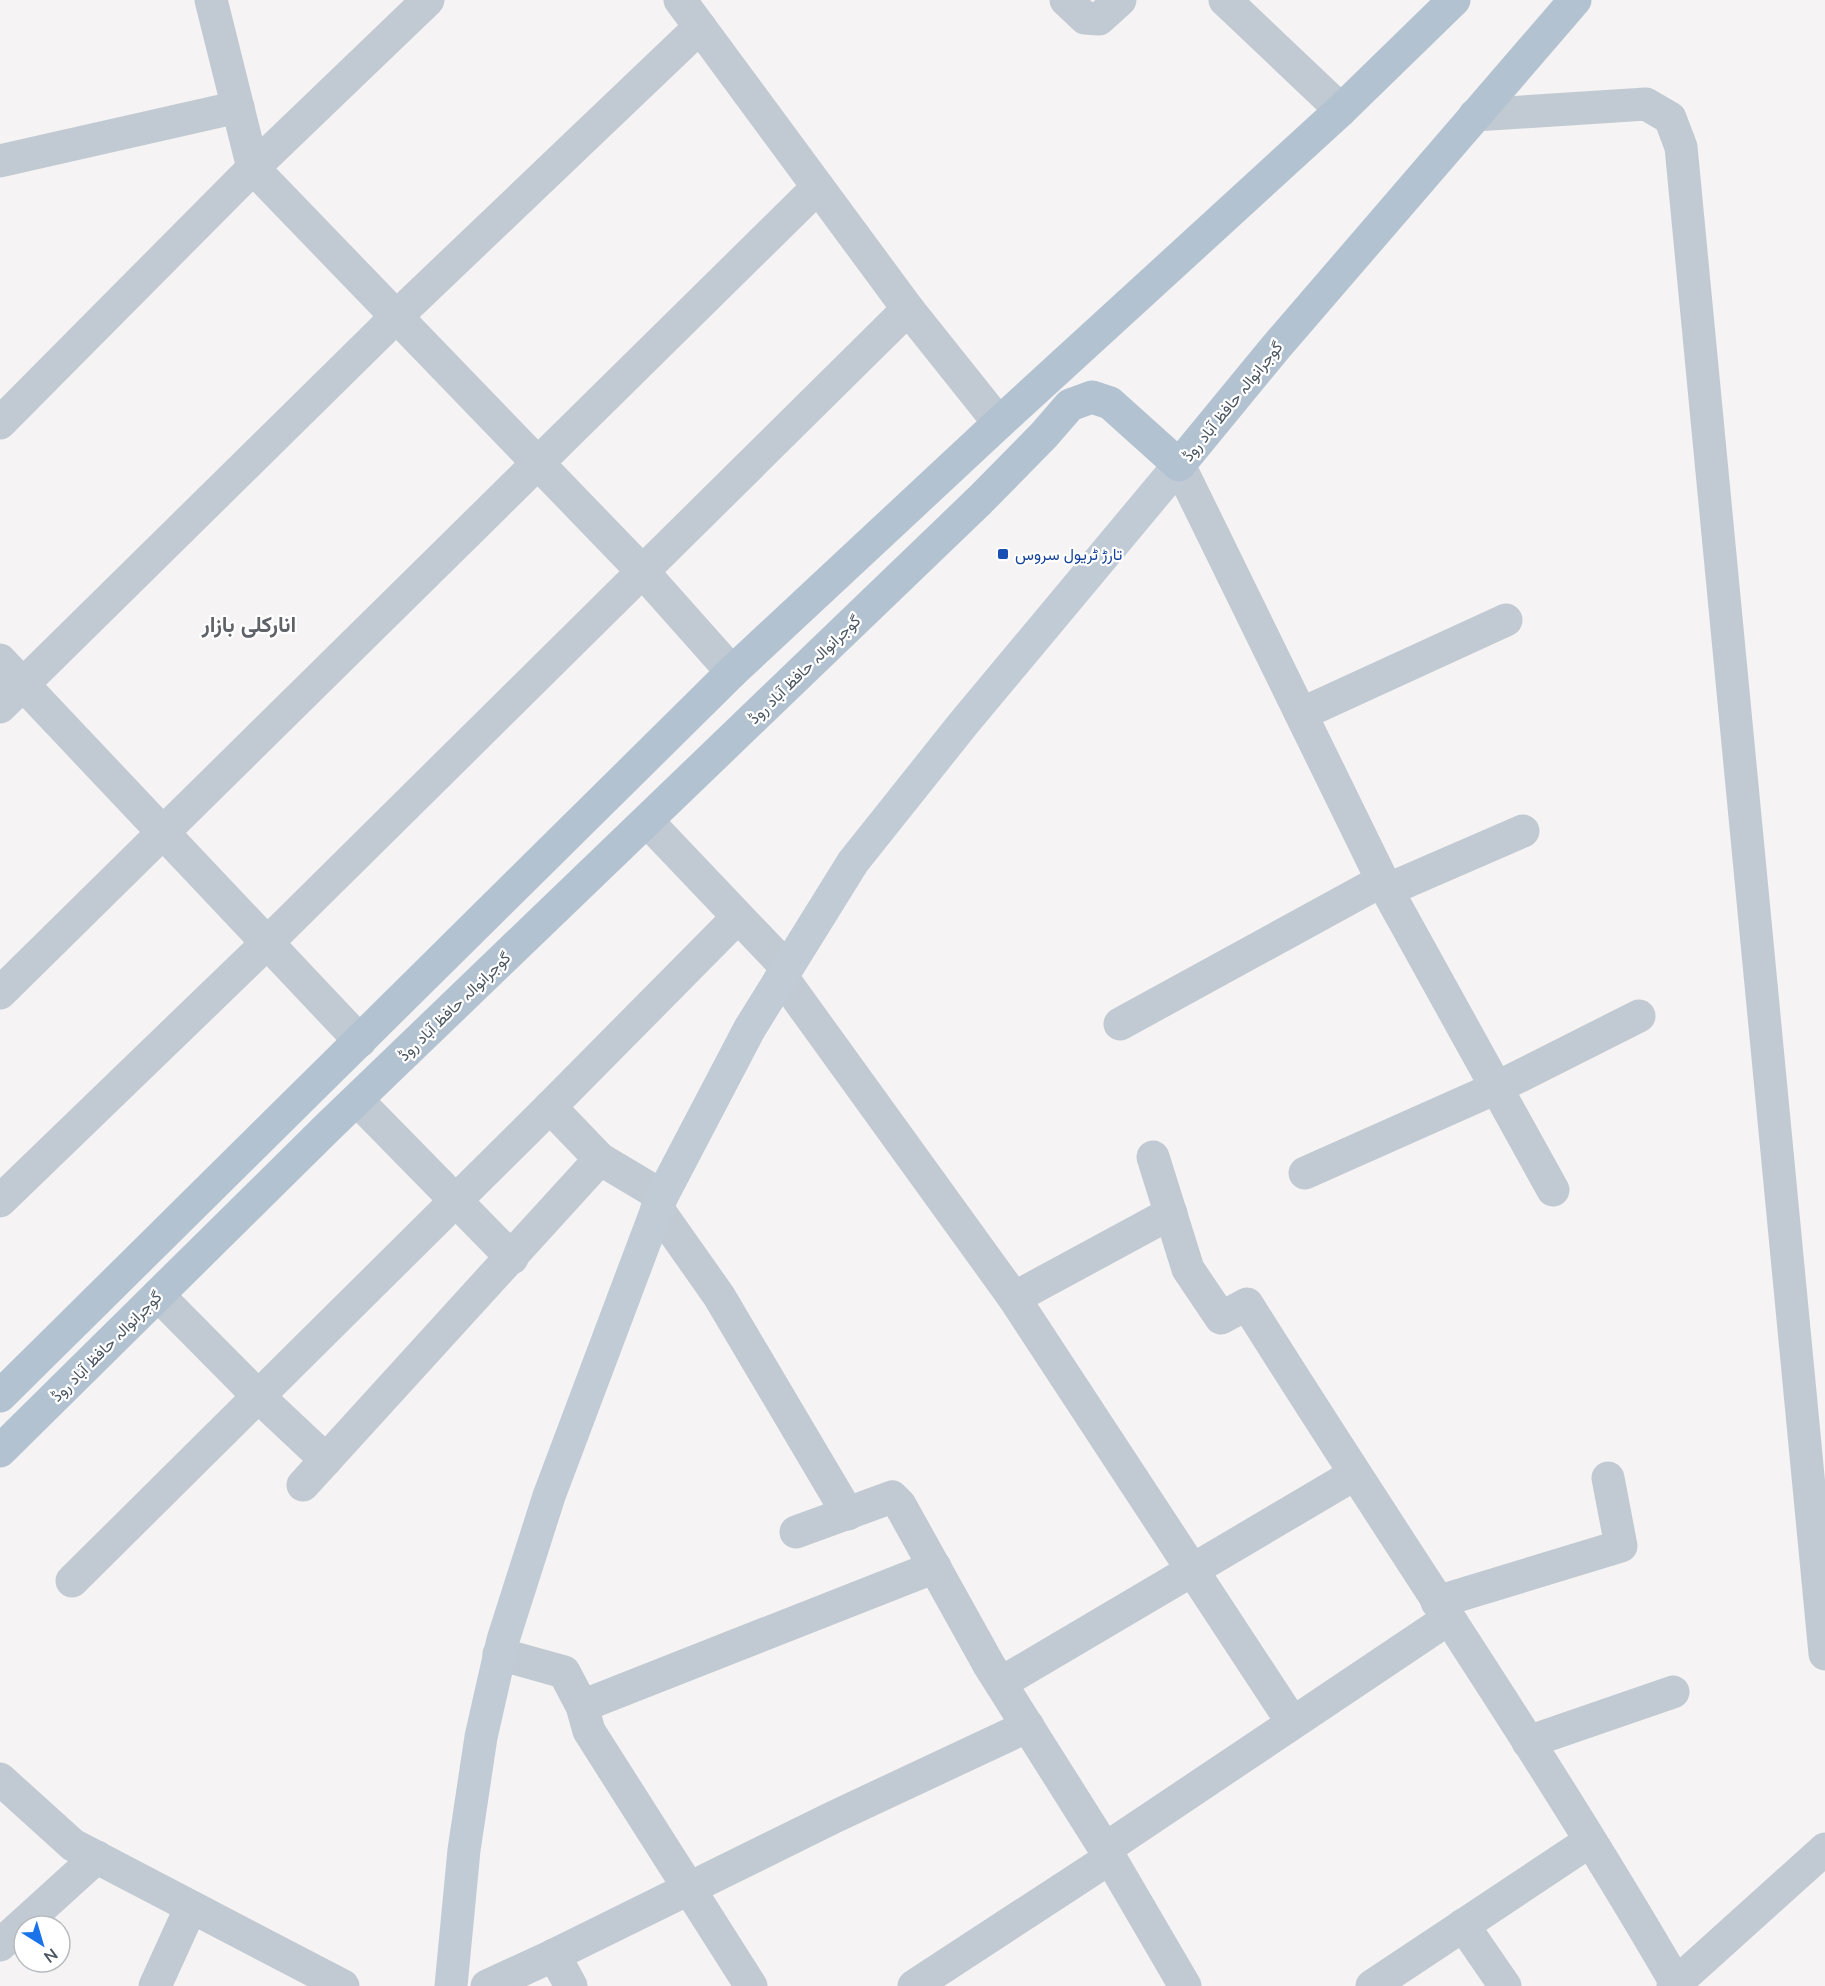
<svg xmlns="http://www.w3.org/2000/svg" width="1825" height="1986" viewBox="0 0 1825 1986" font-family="Mulish,Vazirmatn,sans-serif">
<rect width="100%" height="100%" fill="#f5f3f3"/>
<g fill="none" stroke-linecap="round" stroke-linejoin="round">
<g stroke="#c1cad2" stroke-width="33">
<polyline points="211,0 253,168 643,572 732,672"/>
<polyline points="1066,0 1085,18 1099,19 1120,0"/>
<polyline points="1225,0 1341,110"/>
<polyline points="1475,115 1646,104 1670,118 1681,147 1825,1654"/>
<polyline points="0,161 238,107"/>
<polyline points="0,423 253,168 428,0"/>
<polyline points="1179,465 1387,890 1553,1190"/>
<polyline points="0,660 360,1041"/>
<polyline points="0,707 397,316 700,27"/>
<polyline points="1301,714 1506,620"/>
<polyline points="647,821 787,968"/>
<polyline points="1387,890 1523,831"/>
<polyline points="782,977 1014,1298 1292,1722"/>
<polyline points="0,993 818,187"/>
<polyline points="1120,1024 1383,880"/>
<polyline points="357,1100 512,1258"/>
<polyline points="550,1107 600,1159 662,1196"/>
<path d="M1153,1157L1188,1269L1221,1318L1247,1304C1389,1531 1542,1752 1676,1983"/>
<polyline points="1305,1173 1496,1088 1639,1016"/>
<polyline points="0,1201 267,943 908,309"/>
<polyline points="657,1208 719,1296 848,1514"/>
<polyline points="158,1295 258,1396 326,1460"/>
<polyline points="1014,1298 1171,1213"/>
<polyline points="303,1485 600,1159"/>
<polyline points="796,1532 892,1497 900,1505 989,1665 1105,1849 1185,1986"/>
<polyline points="72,1581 550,1107 738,917"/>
<polyline points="1437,1602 1621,1546 1608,1478"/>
<polyline points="499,1654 564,1672 582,1706 589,1731 751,1986"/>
<polyline points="1001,1683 1355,1474"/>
<polyline points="582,1706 935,1567"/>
<polyline points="1528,1742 1673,1692"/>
<polyline points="1105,1849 1448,1619"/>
<polyline points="1463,1925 1505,1986"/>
<polyline points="0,1945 97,1857"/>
<polyline points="554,1955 571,1986"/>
<polyline points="155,1986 191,1907"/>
<polyline points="487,1986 548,1958 834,1817 1028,1726"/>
<polyline points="914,1986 1110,1858"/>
<polyline points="1372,1986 1590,1841"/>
</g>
<g stroke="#c1cad2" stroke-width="33">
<polyline points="680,0 908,309 999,423"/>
<polyline points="0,1779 73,1845 343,1986"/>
<polyline points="1673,1986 1825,1849"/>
</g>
<polyline stroke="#c1cbd6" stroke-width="33" points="451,1986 464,1850 481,1737 503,1640 549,1496 662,1196 750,1028 853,862 963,724 1179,465"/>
<g stroke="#b3c2d1" stroke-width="33">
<polyline points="0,1396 732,672 999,423 1341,110 1454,0"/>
<polyline points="0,1451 328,1127 980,500 1044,435 1070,405 1092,397 1110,403 1179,465 1276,347 1575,0"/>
</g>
</g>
<rect fill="#1a4fb4" stroke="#fff" stroke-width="2" x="997" y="548" width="12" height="12" rx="3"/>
<g text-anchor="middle" stroke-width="4.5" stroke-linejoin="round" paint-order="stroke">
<g font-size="16" fill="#4a5661" stroke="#fff">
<text transform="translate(1232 401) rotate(-51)" y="6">گوجرانوالہ حافظ آباد روڈ</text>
<text transform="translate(804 669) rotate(-44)" y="6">گوجرانوالہ حافظ آباد روڈ</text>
<text transform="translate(454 1006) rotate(-44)" y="6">گوجرانوالہ حافظ آباد روڈ</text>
<text transform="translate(106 1346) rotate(-45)" y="6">گوجرانوالہ حافظ آباد روڈ</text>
</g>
<g font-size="16" fill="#164399" stroke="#fff" text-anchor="start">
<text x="1015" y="560">تارڑ ٹریول سروس</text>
</g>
<g font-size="22" font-weight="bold" fill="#5f6368" stroke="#fff">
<text x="249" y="632">انارکلی بازار</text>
</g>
</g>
<g transform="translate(42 1944) rotate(143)"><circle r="28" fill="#ffffff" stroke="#b7bbc0" stroke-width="1.5"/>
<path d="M0-4.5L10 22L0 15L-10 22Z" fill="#1a73e8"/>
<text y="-9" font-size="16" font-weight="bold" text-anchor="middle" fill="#4a5661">N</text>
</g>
</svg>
